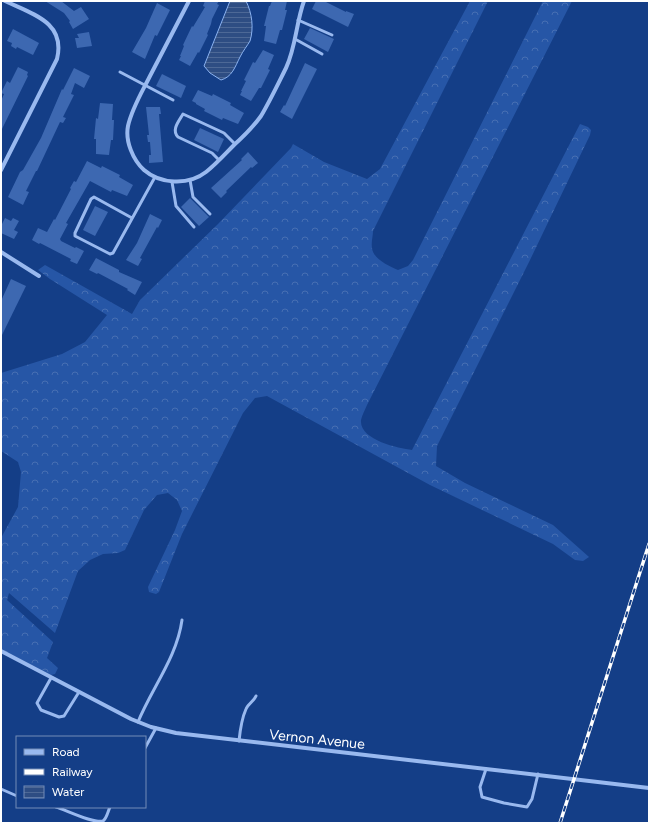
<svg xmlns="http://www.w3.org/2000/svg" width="650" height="824" viewBox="0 0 650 824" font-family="Figtree,sans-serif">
<defs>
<pattern id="forest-crowns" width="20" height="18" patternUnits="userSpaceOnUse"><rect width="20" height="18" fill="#2656a6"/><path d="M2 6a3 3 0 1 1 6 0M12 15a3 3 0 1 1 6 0" fill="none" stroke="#476fb3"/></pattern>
<pattern id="water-rules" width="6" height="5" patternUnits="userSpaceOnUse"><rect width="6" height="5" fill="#2e4d83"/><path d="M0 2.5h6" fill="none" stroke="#4d6896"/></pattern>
</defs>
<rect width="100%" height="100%" fill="#143e87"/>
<path fill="url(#forest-crowns)" d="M470,1H488L373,231C373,236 371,242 372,248C373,259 389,266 398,270L408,266L413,260L543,1H572L367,405C365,410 362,415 361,420C359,440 398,448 412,450L580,124L588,127L591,130L590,135L530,260L437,446L436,466L465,483L553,525L589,557L583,561L575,560L553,544L430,485L267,396L255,398L243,413L182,534L159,592L156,594L149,592L148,587L175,530L182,511L177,500L168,493L157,495L144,510L125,550L118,553L103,554L90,560L78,571L55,633L9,593L7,600L53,642L47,658L58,668L55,674L51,675L1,649V538L18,507L21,472L18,462L1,451V373L62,354L85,342L107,315L50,279L38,270L45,265L132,314L140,300L218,224L291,148L293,144L324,162L367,179L380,169Z"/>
<path fill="url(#water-rules)" stroke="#8bb3f2" d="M230,1H246C252,13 254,28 250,41C247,46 243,51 240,57C235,67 232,77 221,80L210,73L204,66Z"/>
<g fill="#3d68b1">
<polygon points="45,1 61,1 74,11 81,7 89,19 73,29 69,22 70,21 64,13"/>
<polygon points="205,1 219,1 217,4 219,5 212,19 211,24 207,34 208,35 199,53 198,52 190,66 179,60 181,56 180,56 184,46 183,45 192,26 193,27 205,7 203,6"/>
<polygon points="272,1 287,1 285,10 287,10 282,30 280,30 276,44 264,41 266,26 264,26 269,6 270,6"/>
<polygon points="316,1 324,1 346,12 346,11 354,14 348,27 312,9"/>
<polygon points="157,3 170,10 157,36 155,35 145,59 132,52 146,28"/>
<polygon points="310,28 334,39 328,52 304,39"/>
<polygon points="13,29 39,43 33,55 17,47 16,49 11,46 12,43 7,41"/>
<polygon points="89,32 92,46 77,48 75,38 79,38 77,34"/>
<polygon points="263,50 274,55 268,69 270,70 261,88 259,88 251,101 240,95 242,91 241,91 246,81 244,80 253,62 255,63"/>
<polygon points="305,63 317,69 292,119 280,112 284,105 285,106"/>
<polygon points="18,67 28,72 27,75 28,76 1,131 1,101 4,94 1,93 7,81 10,83"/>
<polygon points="74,68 90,76 84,88 75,83 71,94 74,95 63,117 66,118 63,123 60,122 37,171 36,171 26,191 29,192 23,205 8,197 20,172 23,170 41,138 62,89 63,90"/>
<polygon points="162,74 186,86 181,98 156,86"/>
<polygon points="198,90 212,96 213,94 231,103 230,105 244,113 238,124 223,118 222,120 204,111 205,109 196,104 196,103 192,101"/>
<polygon points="100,103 113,104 112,120 114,120 113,140 111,140 109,155 96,154 96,139 94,139 96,118 98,119"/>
<polygon points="146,107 160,107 161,114 159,114 163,162 149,163 149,155 151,155 150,142 148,142 147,135 149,135"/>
<polygon points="200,128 224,139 218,152 194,140"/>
<polygon points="248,152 258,163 252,168 251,167 226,191 227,192 221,198 211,188 242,160 241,159"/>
<polygon points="87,161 101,168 102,166 120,175 119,177 133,185 127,196 112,190 111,192 90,181 66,223 68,224 60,239 61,241 75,248 76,247 84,251 77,264 70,261 71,259 40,243 39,244 32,240 38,228 47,232 54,219 55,220 71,189 70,188 74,181 76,182"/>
<polygon points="190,198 209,217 199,226 181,207"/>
<polygon points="95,206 108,212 95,236 83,230"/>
<polygon points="150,214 162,220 158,228 157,227 140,258 142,259 138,266 126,260 137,243"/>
<polygon points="5,218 11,221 13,218 19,221 14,230 18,232 14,239 1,233 1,226"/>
<polygon points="96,258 119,270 119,272 142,282 135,295 127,290 128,289 98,273 97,274 89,270"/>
<polygon points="11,279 26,286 1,337 1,301"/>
</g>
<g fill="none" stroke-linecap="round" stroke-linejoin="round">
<g stroke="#99b9ef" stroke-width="3">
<polyline points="298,20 332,35"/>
<polyline points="295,39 322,54"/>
<polyline points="120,72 173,100"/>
<path d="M219,160L212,153L178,137C171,130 179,121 183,114L224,133L235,144"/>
<polyline points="190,180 193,197 210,214"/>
<polyline points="172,182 176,206 194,227"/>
<polyline points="132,218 94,197 91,199 75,233 75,236 110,254 113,253 155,177"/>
<polyline points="51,678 37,703 41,710 59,717 64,716 79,692"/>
<path d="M138,722C152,688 177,657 182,620"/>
<path d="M239,741C240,731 242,718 246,709C248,704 254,701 256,696"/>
<polyline points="145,748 156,728"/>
<polyline points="486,769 480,787 482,797 504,803 527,807 532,799 538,774"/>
<polyline points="1,789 17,796"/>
<path d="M56,807C66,810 94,824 103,821C107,818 108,811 110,807"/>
</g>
<g stroke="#99b9ef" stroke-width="4">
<path d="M189,1C176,26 163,51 150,76C142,92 132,108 128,126C125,141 133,160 144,170C160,184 188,186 206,172C216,164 225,154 234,145C244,136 253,127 261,116C270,101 278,84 286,68C296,47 296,23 304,1"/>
<path d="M1,170L57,59C66,22 32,14 5,1"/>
<polyline points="1,252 39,276"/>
<polyline points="1,651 131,719 151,727 176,733 649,788"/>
</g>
<defs>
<polyline id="rail" points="560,823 649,544"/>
</defs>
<use href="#rail" stroke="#fff" stroke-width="3.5"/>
<use href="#rail" stroke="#143e87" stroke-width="2" stroke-dasharray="6" stroke-linecap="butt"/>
</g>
<g text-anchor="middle" stroke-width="3.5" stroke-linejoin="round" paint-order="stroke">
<g font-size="14" fill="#fff" stroke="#143e87">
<text transform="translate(317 739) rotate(6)" y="5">Vernon Avenue</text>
</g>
</g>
<rect width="650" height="824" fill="none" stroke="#ffffff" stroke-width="4"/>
<rect x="16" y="736" width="130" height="72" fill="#143e87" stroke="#728bb7"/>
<rect x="24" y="749" width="20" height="6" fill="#99b9ef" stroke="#728bb7"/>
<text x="52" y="756" font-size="12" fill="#ffffff">Road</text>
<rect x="24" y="769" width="20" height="6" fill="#ffffff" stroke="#728bb7"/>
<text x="52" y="776" font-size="12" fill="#ffffff">Railway</text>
<rect x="24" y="786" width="20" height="12" fill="url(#water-rules)" stroke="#728bb7"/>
<text x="52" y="796" font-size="12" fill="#ffffff">Water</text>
</svg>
